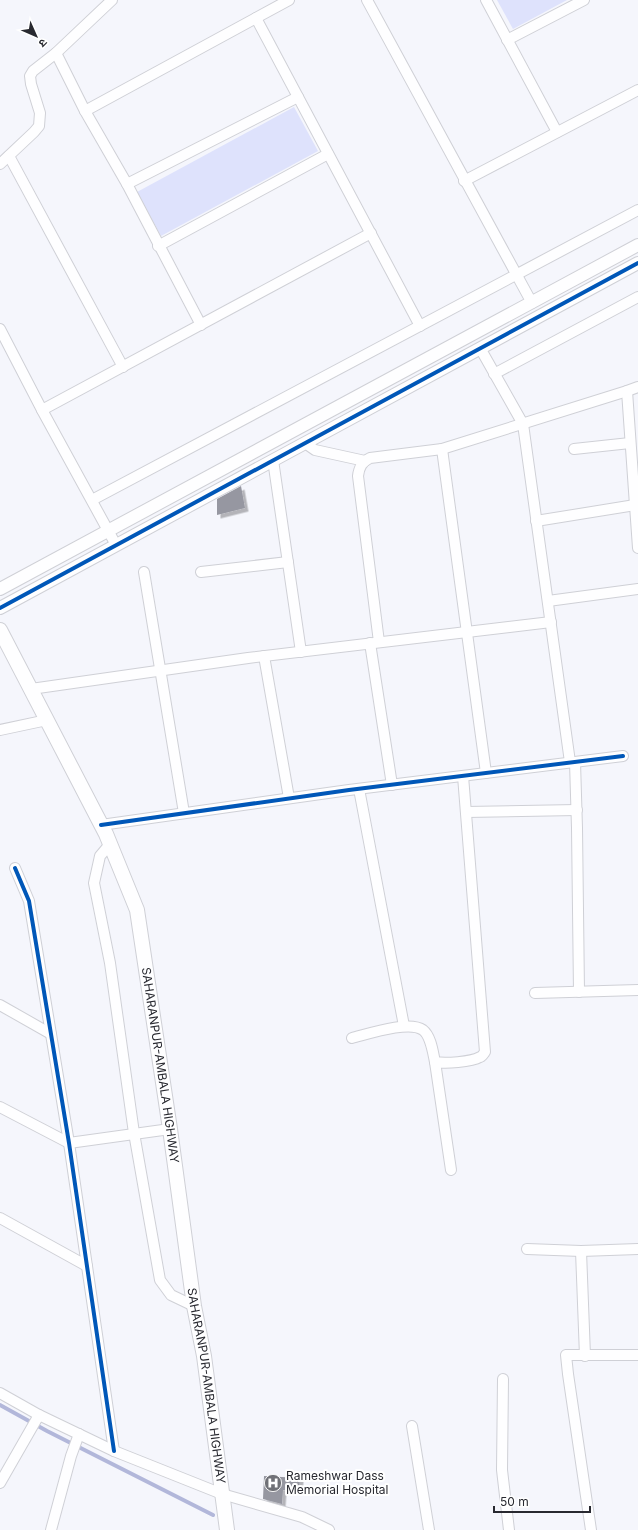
<svg xmlns="http://www.w3.org/2000/svg" width="638" height="1530" viewBox="0 0 638 1530" font-family="Inter,'Noto Sans Devanagari',sans-serif">
<defs>
<filter id="shadow"><feDropShadow dx="3.5" dy="3.5" stdDeviation="0" flood-color="#0004"/></filter>
</defs>
<rect width="100%" height="100%" fill="#f5f6fc"/>
<g fill="#dee2fc">
<polygon points="497,0 567,0 513,29"/>
<polygon points="294,107 318,151 161,236 137,192"/>
</g>
<g fill="none" stroke-linecap="round" stroke-linejoin="round">
<polyline stroke="#b2b7da" stroke-width="4" points="0,1405 47,1431 213,1515"/>
</g>
<g fill="#9697a1" filter="url(#shadow)">
<polygon points="241,486 245,508 217,515 217,499"/>
<polygon points="264,1476 300,1478 299,1491 283,1490 282,1504 263,1499"/>
</g>
<g fill="none" stroke-linecap="round" stroke-linejoin="round">
<defs>
<g id="minor">
<polyline points="367,0 532,303"/>
<polyline points="486,0 557,132"/>
<polyline points="256,18 420,326"/>
<polyline points="507,40 584,0"/>
<polyline points="56,53 85,111 127,184 201,325"/>
<polyline points="85,111 289,0"/>
<polyline points="9,156 123,367"/>
<polyline points="0,164 34,132 39,126 40,113 31,84 30,76 33,71 56,53 112,0"/>
<polyline points="464,181 638,90"/>
<polyline points="127,184 298,97"/>
<polyline points="158,246 328,154"/>
<polyline points="0,329 42,410 116,545"/>
<polyline points="480,348 523,424 570,762"/>
<polyline points="494,374 638,297"/>
<polyline points="627,391 638,548"/>
<polyline points="42,410 371,233"/>
<polyline points="305,443 315,450 365,461"/>
<polyline points="442,449 486,773"/>
<polyline points="574,449 630,443"/>
<polyline points="273,460 301,652"/>
<polyline points="92,500 638,210"/>
<polyline points="536,521 635,505"/>
<polyline points="144,572 184,813"/>
<polyline points="201,572 288,562"/>
<polyline points="548,601 638,589"/>
<path d="M379,642L358,476C359,467 362,462 370,458L442,449L627,391L638,387"/>
<polyline points="370,643 392,785"/>
<polyline points="264,656 289,798"/>
<polyline points="31,689 248,658 551,622"/>
<polyline points="0,730 47,720"/>
<polyline points="575,762 577,828 579,992"/>
<polyline points="359,789 404,1026"/>
<polyline points="466,812 577,810"/>
<polyline points="101,825 349,790 623,756"/>
<polyline points="111,843 100,856 94,883 110,963 134,1133 160,1280 171,1295 194,1306"/>
<polyline points="15,868 29,901 69,1143 114,1451"/>
<polyline points="535,993 638,990"/>
<polyline points="0,1005 51,1034"/>
<path d="M352,1038C368,1034 409,1020 423,1030C431,1036 433,1053 435,1062C445,1064 471,1062 480,1057C482,1057 484,1053 485,1052L463,776"/>
<polyline points="435,1062 451,1170"/>
<polyline points="0,1107 69,1143 170,1129"/>
<polyline points="0,1218 87,1266"/>
<polyline points="527,1249 581,1251 638,1249"/>
<polyline points="581,1251 585,1356"/>
<polyline points="503,1379 502,1470 509,1530"/>
<polyline points="0,1393 39,1415 114,1451 222,1494 302,1517 329,1530"/>
<polyline points="412,1426 429,1530"/>
<polyline points="0,1483 39,1415"/>
<polyline points="51,1530 71,1456 79,1434"/>
<polyline points="591,1530 568,1374 566,1355 638,1355"/>
</g>
<g id="tertiary">
<polyline points="0,589 638,245"/>
<polyline points="0,608 638,263"/>
</g>
<g id="secondary">
<path id="s1" d="M0,630L106,834L137,910L170,1129L194,1306L204,1356L227,1530"/>
</g>
</defs>
<use href="#minor" stroke="#cfd0d6" stroke-width="12"/>
<use href="#tertiary" stroke="#cfd0d6" stroke-width="14"/>
<use href="#secondary" stroke="#cfd0d6" stroke-width="16"/>
<use href="#minor" stroke="#fefeff" stroke-width="10"/>
<use href="#tertiary" stroke="#fefeff" stroke-width="12"/>
<use href="#secondary" stroke="#fefeff" stroke-width="14"/>
<defs>
<g id="cycleway">
<polyline points="0,608 638,263"/>
<polyline points="101,825 349,790 623,756"/>
<polyline points="15,868 29,901 69,1143 114,1451"/>
</g>
</defs>
<use href="#cycleway" stroke="#fff" stroke-width="6"/>
<use href="#cycleway" stroke="#0057b8" stroke-width="4"/>
</g>
<defs>
<symbol id="hospital-disc" viewBox="-11 -11 22 22"><circle r="9.5" fill="#707177" stroke="#fff"/><path d="M-5-5h3v3.5h4V-5h3V5h-3V1.5h-4V5h-3Z" fill="#fff"/></symbol>
</defs>
<g fill-rule="evenodd">
<use href="#hospital-disc" x="263" y="1473" width="20" height="20"/>
</g>
<g text-anchor="middle" stroke-width="4" stroke-linejoin="round" paint-order="stroke">
<g font-size="12" fill="#282930" stroke="#fff">
<text dy="4" stroke="none"><textPath href="#s1" startOffset="469">SAHARANPUR-AMBALA HIGHWAY</textPath></text>
<text dy="4" stroke="none"><textPath href="#s1" startOffset="793">SAHARANPUR-AMBALA HIGHWAY</textPath></text>
</g>
<g font-size="12" fill="#282930" stroke="#fff" text-anchor="start">
<text x="286" y="1480">Rameshwar Dass<tspan x="286" dy="14">Memorial Hospital</tspan></text>
</g>
</g>
<g transform="translate(36 36) rotate(135)" stroke="#ffffff" stroke-width="3" paint-order="stroke">
<path d="M0-3L7 15L0 10L-7 15Z" fill="#282930"/>
<text y="-6" font-size="11" font-weight="bold" text-anchor="middle" fill="#282930">उ</text>
</g>
<path d="M494 1506v6h96v-6" fill="none" stroke="#282930" stroke-width="2"/>
<text x="500" y="1506" font-size="12" fill="#282930" stroke="#ffffff" stroke-width="3" paint-order="stroke">50 m</text>
</svg>
